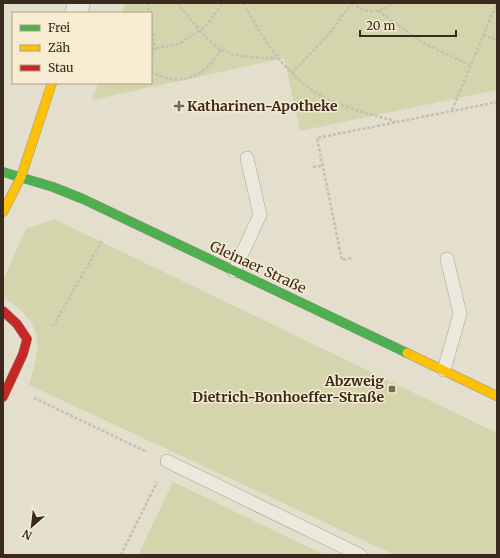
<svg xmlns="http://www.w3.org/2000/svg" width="500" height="558" viewBox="0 0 500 558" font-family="Merriweather,serif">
<rect width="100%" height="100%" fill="#e4decc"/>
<g fill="#d4d5ad">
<polygon points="125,3 497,3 497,90 300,131 284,58 92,100 98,83 151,83 151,13 122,13"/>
<path d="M54,219L497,433V555H395L29,385C42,343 44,323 3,297V280L26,229Z"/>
<polygon points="173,482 325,555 138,555"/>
</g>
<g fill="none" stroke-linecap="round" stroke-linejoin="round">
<defs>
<g id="lane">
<polyline points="234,271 260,215 247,158"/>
<polyline points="444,370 460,314 447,259"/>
<polyline points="167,461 360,555"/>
</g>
<polyline id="street" points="76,13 79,3"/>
<polyline id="fast" points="3,172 53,187 83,199 407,353"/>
<g id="slow">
<polyline points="3,212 21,177 52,83"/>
<polyline points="407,353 497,396"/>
</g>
<polyline id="jam" points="3,311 17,324 27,339 23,354 3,397"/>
</defs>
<use href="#lane" stroke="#a9a295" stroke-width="14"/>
<use href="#street" stroke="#a9a295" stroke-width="23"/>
<use href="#fast" stroke="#999285" stroke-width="10"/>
<use href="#slow" stroke="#999285" stroke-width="10"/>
<use href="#jam" stroke="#999285" stroke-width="10"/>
<g stroke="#c5bfb4" stroke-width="2.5" stroke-dasharray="3 2" stroke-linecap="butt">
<polyline points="148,3 149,13"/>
<path d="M177,3C187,15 209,44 222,50C239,58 258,58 277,58"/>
<path d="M243,3C265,42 290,84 334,102C354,110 375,116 395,121"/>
<path d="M352,3C366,14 379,14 393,3"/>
<polyline points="378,11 425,44 470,65"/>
<polyline points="151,23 155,49 151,57"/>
<polyline points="483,35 497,40"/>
<polyline points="151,49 179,44 205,27 223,3"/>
<path d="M151,71C180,89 204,77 221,50"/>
<polyline points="292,73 328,35 352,3"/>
<polyline points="452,110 497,3"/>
<polyline points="313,167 322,166"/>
<polyline points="351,258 342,260 317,138 497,102"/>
<polyline points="53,326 103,239"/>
<polyline points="34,398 147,452"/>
<polyline points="121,555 157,482"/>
</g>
<use href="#lane" stroke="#ece8dd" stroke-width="13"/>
<use href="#street" stroke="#ece8dd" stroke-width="22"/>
<use href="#fast" stroke="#4caf50" stroke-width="9"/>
<use href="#slow" stroke="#ffc107" stroke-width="9"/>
<use href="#jam" stroke="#c62828" stroke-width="9"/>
</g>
<g fill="#75695a" stroke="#f7ecd1" stroke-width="1.5">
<path d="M177 100h4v4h4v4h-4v4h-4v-4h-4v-4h4z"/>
<rect x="388" y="385" width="8" height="8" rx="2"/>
</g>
<g text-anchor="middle" stroke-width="3" stroke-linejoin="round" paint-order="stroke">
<g font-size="14" font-weight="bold" fill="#392a1d" stroke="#f7ecd1" text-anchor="start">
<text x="187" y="111">Katharinen-Apotheke</text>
<text x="384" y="386" text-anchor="end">Abzweig<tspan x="384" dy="16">Dietrich-Bonhoeffer-Straße</tspan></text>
</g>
<g font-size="14" fill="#392a1d" stroke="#f7ecd1">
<text transform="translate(258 267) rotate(25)" y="5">Gleinaer Straße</text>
</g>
</g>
<rect width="500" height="558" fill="none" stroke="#392a1d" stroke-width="8"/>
<rect x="12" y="12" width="140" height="72" fill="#f7ecd1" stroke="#ab9e89"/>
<rect x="20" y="25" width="20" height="6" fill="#4caf50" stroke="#ab9e89"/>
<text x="48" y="32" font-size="12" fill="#392a1d">Frei</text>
<rect x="20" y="45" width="20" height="6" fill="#ffc107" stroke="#ab9e89"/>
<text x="48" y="52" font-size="12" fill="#392a1d">Zäh</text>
<rect x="20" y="65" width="20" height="6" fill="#c62828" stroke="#ab9e89"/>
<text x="48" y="72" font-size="12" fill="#392a1d">Stau</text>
<g transform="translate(32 526) rotate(208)" stroke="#f7ecd1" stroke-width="3" paint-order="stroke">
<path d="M0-3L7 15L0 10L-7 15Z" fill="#392a1d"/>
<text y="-6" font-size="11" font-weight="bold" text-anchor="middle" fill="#392a1d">N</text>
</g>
<path d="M360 30v6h96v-6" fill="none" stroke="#392a1d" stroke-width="2"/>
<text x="366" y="30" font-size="12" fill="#392a1d" stroke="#f7ecd1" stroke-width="3" paint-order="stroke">20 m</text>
</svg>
